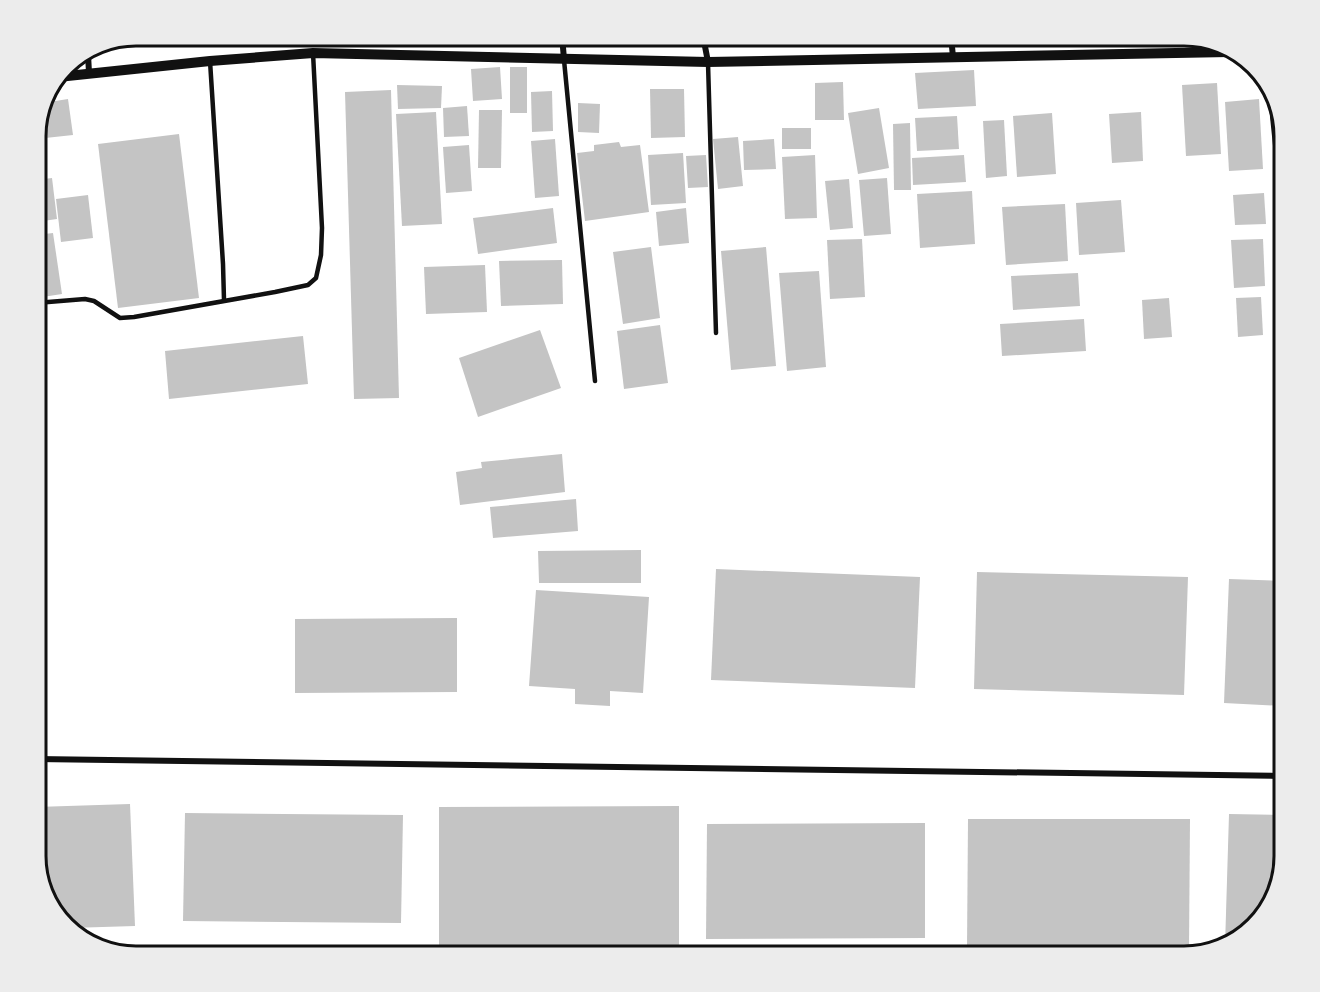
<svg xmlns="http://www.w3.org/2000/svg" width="1320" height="992" viewBox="0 0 1320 992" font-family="'Titillium Web',sans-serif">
<rect width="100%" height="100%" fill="#fff"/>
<g fill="#c4c4c4">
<polygon points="624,36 665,36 665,40 624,41"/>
<polygon points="774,36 812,36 812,40 775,43"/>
<polygon points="1014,36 1056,36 1056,42 1014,43"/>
<polygon points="500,67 502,99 473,101 471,69"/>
<rect x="510" y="67" width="17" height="46"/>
<polygon points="974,70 976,106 918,109 915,73"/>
<polygon points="843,82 844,120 815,120 815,83"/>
<polygon points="1217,83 1221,154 1186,156 1182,85"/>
<polygon points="397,85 442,86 441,108 398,109"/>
<polygon points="650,89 684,89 685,137 651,138"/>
<polygon points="391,90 399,398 354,399 345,92"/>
<polygon points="552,91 553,131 532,132 531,92"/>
<polygon points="68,99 73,135 36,139 36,129 43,103"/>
<polygon points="1259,99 1263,169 1229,171 1225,102"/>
<polygon points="578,103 600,104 599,133 578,132"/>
<polygon points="467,106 469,136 444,137 443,108"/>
<polygon points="879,108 889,168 858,174 848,113"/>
<polygon points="479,110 502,110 501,168 478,168"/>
<polygon points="436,112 442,224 402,226 396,114"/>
<polygon points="1141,112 1143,161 1112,163 1109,114"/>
<polygon points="1052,113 1056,174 1017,177 1013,116"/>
<polygon points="957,116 959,149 917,151 915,118"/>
<polygon points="1004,120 1007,176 986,178 983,121"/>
<polygon points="1279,121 1280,121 1284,136 1284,173 1282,173"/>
<polygon points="910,123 911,190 894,190 893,124"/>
<rect x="782" y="128" width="29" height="21"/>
<polygon points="179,134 199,298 118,308 98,144"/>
<polygon points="738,137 743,186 718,189 713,139"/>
<polygon points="555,139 559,196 535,198 531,141"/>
<polygon points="774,139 776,169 744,170 743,141"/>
<polygon points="619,142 621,147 640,145 649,212 585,221 577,153 594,151 594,145"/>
<polygon points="469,145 472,191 446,193 443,147"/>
<polygon points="683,153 686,203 651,205 648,155"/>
<polygon points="706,155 708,187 688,188 686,156"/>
<polygon points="815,155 817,218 785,219 782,157"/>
<polygon points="964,155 966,182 913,185 912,158"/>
<polygon points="52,178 57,219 36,222 36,180"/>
<polygon points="887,178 891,234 864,236 859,180"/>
<polygon points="849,179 853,228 830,230 825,181"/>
<polygon points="972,191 975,244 920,248 917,194"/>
<polygon points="1264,193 1266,224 1235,225 1233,195"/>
<polygon points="88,195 93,238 61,242 56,199"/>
<polygon points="1121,200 1125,252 1079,255 1076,203"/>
<polygon points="1065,204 1068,261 1006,265 1002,207"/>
<polygon points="553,208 557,243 478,254 473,218"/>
<polygon points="686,208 689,243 659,246 656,212"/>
<polygon points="53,233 62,294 36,298 36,235"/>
<polygon points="862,239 865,297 830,299 827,240"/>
<polygon points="1263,239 1265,286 1234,288 1231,240"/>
<polygon points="651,247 660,318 623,324 613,252"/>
<polygon points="766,247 776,366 731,370 721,251"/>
<polygon points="562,260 563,304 501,306 499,261"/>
<polygon points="485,265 487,312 426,314 424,267"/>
<polygon points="819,271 826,367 787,371 779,273"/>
<polygon points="1078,273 1080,306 1013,310 1011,276"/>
<polygon points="1261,297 1263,335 1238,337 1236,298"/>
<polygon points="1169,298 1172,337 1144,339 1142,300"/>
<polygon points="1084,319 1086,351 1002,356 1000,324"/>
<polygon points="660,325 668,383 624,389 617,331"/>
<polygon points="540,330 561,388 478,417 459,358"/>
<polygon points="303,336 308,384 169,399 165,351"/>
<polygon points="562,454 565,492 460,505 456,472 482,468 481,462"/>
<polygon points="576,499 578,531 493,538 490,507"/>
<polygon points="641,550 641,583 539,583 538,551"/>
<polygon points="716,569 920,577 915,688 711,680"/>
<polygon points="977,572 1188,577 1184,695 974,689"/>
<polygon points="1229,579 1284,581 1284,706 1224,703"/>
<polygon points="536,590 649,597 643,693 610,691 610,706 575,704 575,689 529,686"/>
<polygon points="457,618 457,692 295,693 295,619"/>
<polygon points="130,804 135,926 70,928 47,900 36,862 36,807"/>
<polygon points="679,806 679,947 439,949 439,807"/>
<polygon points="185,813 403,815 401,923 183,921"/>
<polygon points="1229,814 1284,815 1284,856 1263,917 1228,946 1225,946"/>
<polygon points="968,819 1190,819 1189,947 967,947"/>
<polygon points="925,823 925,938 706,939 707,824"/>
</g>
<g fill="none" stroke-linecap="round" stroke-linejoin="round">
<g stroke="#111" stroke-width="4.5">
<polyline points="564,60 595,381"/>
<polyline points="210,61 223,264 224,300"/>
<polyline points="708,63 716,333"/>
<polyline points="36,303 85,299 94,301 120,318 134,317 275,292 308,285 316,278 321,255 322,228 313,53"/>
</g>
<g stroke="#111" stroke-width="6">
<polyline points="562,36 564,59"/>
<polyline points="703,36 708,62"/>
<polyline points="951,36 953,57"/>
<polyline points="88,54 89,73"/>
<polyline points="1270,88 1281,194"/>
<polyline points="36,759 1284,776"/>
</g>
<polyline stroke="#111" stroke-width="10" points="58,77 210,61 313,53 708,62 1229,52"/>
</g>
<path d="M0 0H1320V992H0ZM136 46H1184A90 90 0 0 1 1274 136V856A90 90 0 0 1 1184 946H136A90 90 0 0 1 46 856V136A90 90 0 0 1 136 46Z" fill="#ececec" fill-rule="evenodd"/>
<path fill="none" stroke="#111" stroke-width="3" d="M136 46H1184A90 90 0 0 1 1274 136V856A90 90 0 0 1 1184 946H136A90 90 0 0 1 46 856V136A90 90 0 0 1 136 46Z"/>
</svg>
